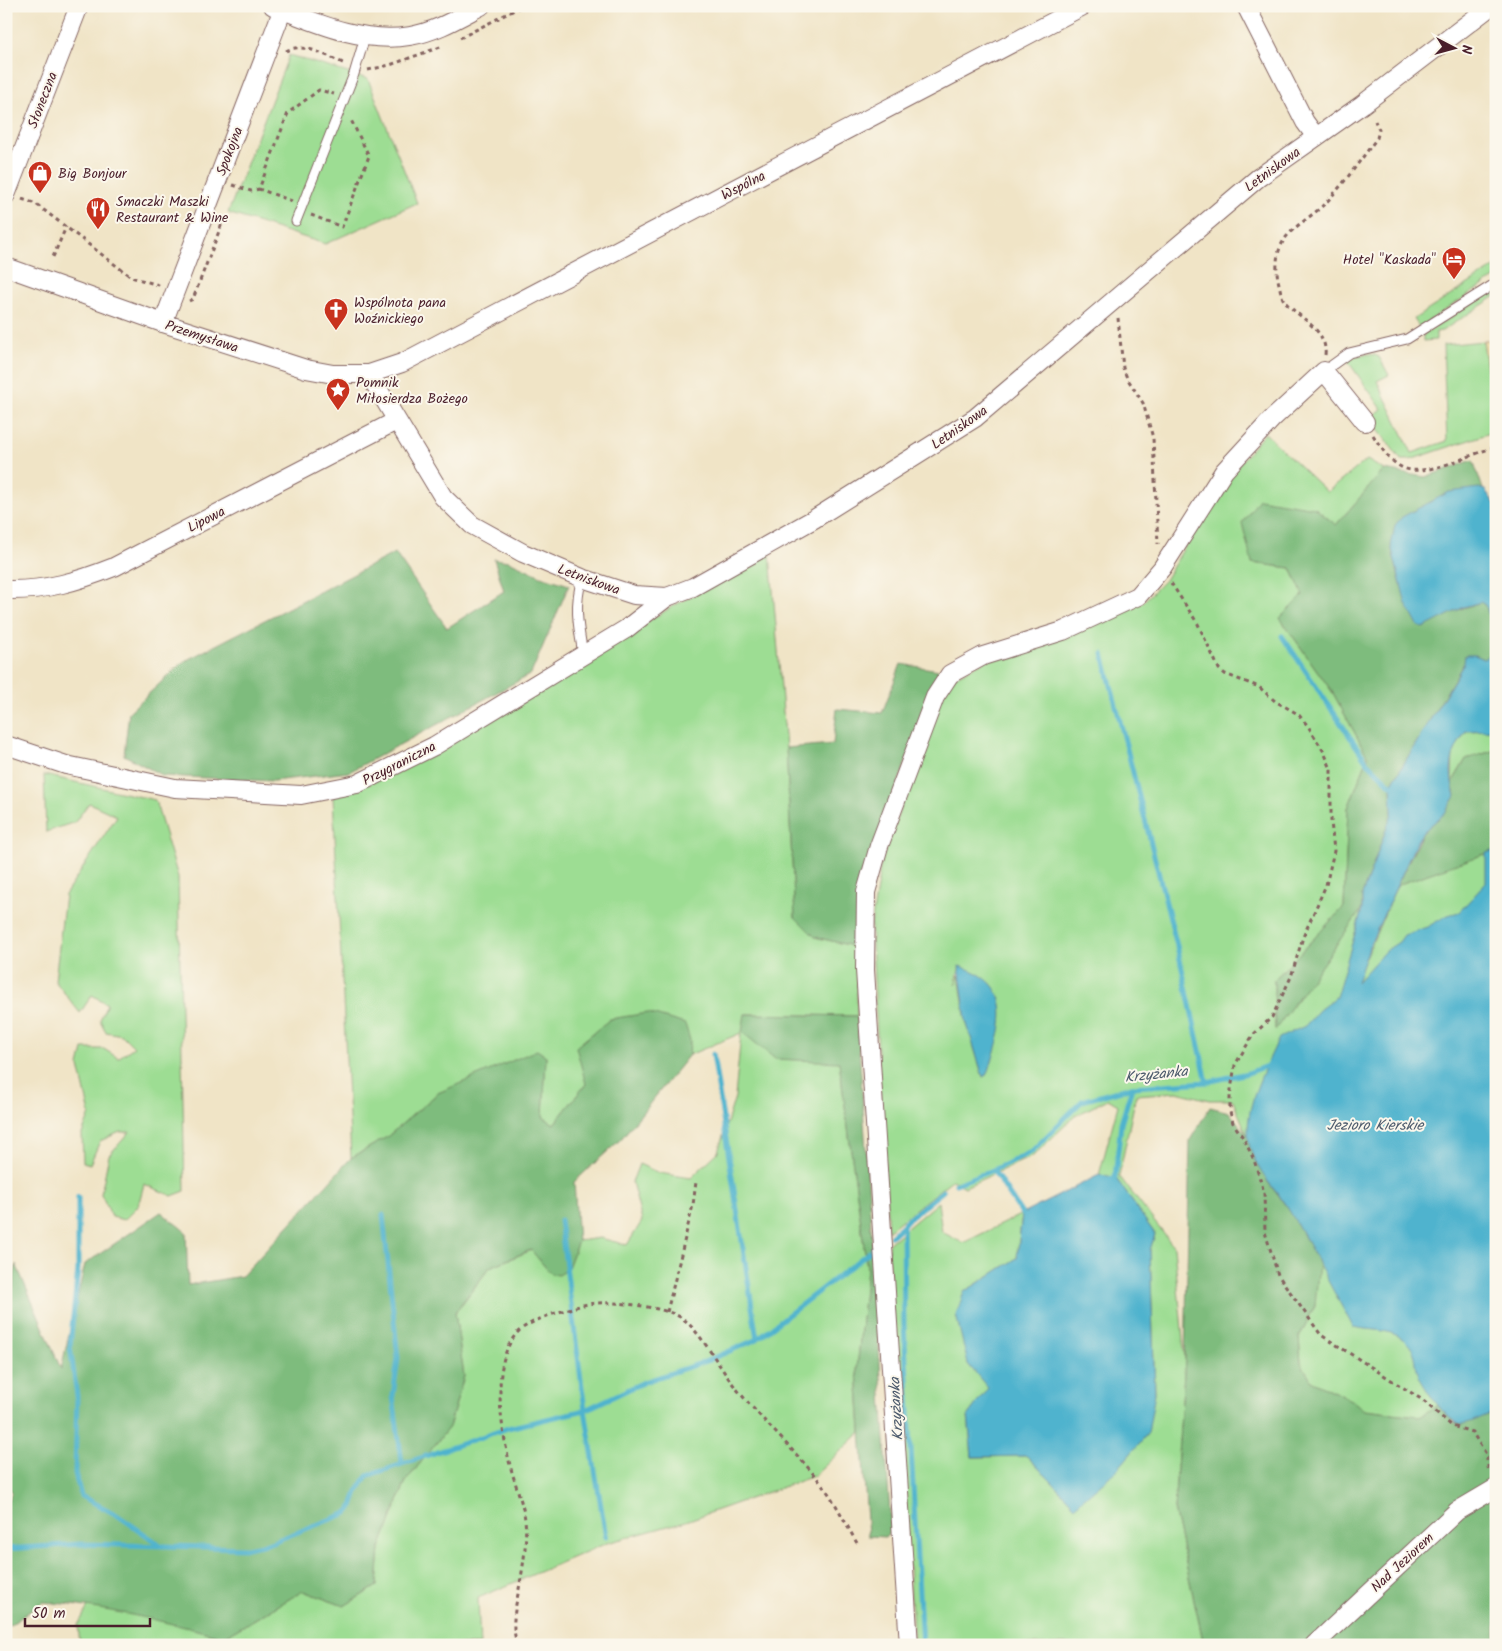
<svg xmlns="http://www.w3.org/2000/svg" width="1502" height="1651" viewBox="0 0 1502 1651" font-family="Kalam,sans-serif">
<rect width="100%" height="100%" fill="#fbf7ec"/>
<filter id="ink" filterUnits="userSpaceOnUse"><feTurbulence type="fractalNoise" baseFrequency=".02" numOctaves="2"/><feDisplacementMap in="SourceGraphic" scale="10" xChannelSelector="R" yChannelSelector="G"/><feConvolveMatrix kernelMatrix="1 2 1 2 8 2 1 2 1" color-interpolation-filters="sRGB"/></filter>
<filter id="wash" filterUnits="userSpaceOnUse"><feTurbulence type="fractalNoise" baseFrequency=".0096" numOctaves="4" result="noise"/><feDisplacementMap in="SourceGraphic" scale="20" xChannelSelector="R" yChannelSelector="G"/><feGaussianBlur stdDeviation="1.12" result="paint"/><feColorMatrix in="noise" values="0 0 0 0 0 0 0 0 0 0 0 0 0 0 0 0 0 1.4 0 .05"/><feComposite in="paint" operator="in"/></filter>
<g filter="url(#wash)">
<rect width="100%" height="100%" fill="#f0e4c6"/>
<g fill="#9ddd93" stroke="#747e5f" fill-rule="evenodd">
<polygon points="289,55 368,79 417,203 325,244 228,213"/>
<polygon points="1496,266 1496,277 1419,327 1414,319"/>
<polygon points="1496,288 1496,296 1442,331 1436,332 1436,340 1423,341 1423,335"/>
<path d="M1483,341L1496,431L1410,460H1401L1373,423L1374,415L1382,409L1347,360C1357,355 1369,351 1379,357L1389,375L1377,381L1412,453L1447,441L1443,345Z"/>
<path d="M1265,433L1327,492L1367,460L1384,470L1336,525L1315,508L1252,563L1291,568L1303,595L1280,618L1333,693L1368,757L1348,808L1344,907L1274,980L1275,1029L1362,909L1337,996L1356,983L1358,976L1397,885L1493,850L1496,1412L1419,1416L1363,1410L1353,1401L1312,1381L1301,1363L1299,1338L1315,1305L1233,1100H1209L1177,1092L1136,1095L1119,1176L1174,1247L1185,1360L1174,1509L1204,1645H914L888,1244L938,1202L942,1232L963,1243L1022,1214L1017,1258L964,1292L968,1364L989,1388L968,1415L972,1457L1027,1456L1075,1506L1155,1393L1150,1250L1155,1234L1115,1177L1099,1175L1118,1105L1108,1099L1075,1116L1033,1156L965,1187L952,1180L888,1231L871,926L881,862L939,701L952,678L985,661L1143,602L1165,580L1222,484ZM960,966L983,1077L966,1021L959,975L955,985Z"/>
<polygon points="770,554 786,748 795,917 815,937 857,947 857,1016 745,1014 775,1059 839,1061 867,1268 857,1370 861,1432 814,1476 686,1521 607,1543 478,1598 480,1645 80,1645 78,1625 89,1605 147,1616 224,1637 303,1591 344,1606 377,1586 380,1548 406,1481 449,1427 464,1376 455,1313 490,1267 532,1250 551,1274 567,1270 578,1241 600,1238 627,1245 642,1221 632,1182 639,1164 659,1173 691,1178 718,1152 735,1097 741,1033 689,1055 690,1040 586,1084 554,1124 543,1117 546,1056 438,1093 387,1137 351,1158 333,797 445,745 675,605"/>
<polygon points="1496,726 1496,750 1466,759 1452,783 1453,750 1466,731 1493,730"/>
<polygon points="44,775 155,800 178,877 185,1191 172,1196 144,1184 138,1206 124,1220 112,1217 101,1194 109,1155 130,1132 120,1132 100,1141 90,1164 83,1162 82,1134 90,1114 79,1066 83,1049 104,1049 118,1058 134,1047 122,1035 106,1032 100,1020 107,1004 92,995 80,1013 55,981 65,895 117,816 89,803 75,822 46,832"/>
</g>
<g fill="#7ebc7d" stroke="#646e54">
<polygon points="1473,460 1483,489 1449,492 1391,546 1401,585 1452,612 1481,602 1486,605 1494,638 1493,653 1484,659 1475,655 1464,663 1391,785 1392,813 1362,895 1362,909 1275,1030 1274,980 1344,907 1348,808 1368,757 1333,693 1280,618 1303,595 1291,568 1252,563 1242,523 1259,499 1315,508 1336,525 1384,470 1425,477"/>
<polygon points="395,553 447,628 504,591 494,559 509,561 541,576 569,585 531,674 349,772 273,781 163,776 124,755 129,712 183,662"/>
<polygon points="901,664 939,670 899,781 857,947 815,937 795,917 786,748 833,744 837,709 882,713"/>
<polygon points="1496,750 1496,850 1397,885 1423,832 1445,813 1455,796 1452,783 1466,759"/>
<path d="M648,1013L685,1024L690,1040L689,1055L621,1139L574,1182L578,1241L567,1270L559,1275L551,1274L531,1250L490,1267L455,1312L464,1376L449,1427L406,1481L380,1548L377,1586L344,1606L303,1591L224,1637C163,1621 105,1607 43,1602L6,1628V1503L12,1492L6,1483V1336L16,1264L61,1369L85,1264L161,1212L186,1232L188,1285L242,1276L351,1158L387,1137L438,1093L537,1050L546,1056L543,1117L554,1124L586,1084L576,1047L610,1019Z"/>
<polygon points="745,1014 857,1016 891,1530 885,1537 868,1536 857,1370 867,1268 839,1062 775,1059 742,1032"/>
<polygon points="1210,1107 1229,1112 1248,1136 1251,1149 1267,1181 1292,1214 1319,1263 1315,1305 1299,1338 1301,1363 1312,1381 1353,1401 1364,1410 1419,1416 1439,1405 1454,1423 1462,1424 1496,1412 1496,1645 1204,1645 1174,1509 1185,1360 1190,1140"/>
</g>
<polygon fill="#eeda9e" stroke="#9c7c64" points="1496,340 1496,423 1483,341"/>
<g fill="#4fb3ce" stroke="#4c697c">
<path d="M1479,488L1485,490L1496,505V726L1493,730L1466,731C1450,754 1448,769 1455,796L1445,813L1423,832L1417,841L1370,945L1357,982L1385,951L1399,942L1404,935L1427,927L1448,915L1459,912L1486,883V853L1496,850V1412C1485,1415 1474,1422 1463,1424C1450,1426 1425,1389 1420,1378C1413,1364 1420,1353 1404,1340C1390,1328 1370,1331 1353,1327C1333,1291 1314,1253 1293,1217C1279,1191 1249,1167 1248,1135C1247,1100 1265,1069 1279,1038L1305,1026L1319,1010L1336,997L1362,910V895L1392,813L1391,785L1456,677L1464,663L1465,655H1475L1484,659L1493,653L1494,638L1486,605L1481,602L1464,607L1423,628L1418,626L1406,604L1391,546L1395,525L1402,517L1449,492Z"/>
<path d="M959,966C1020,984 1002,1028 988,1074L983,1077L966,1021Z"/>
<polygon points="1099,1175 1115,1177 1155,1234 1150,1250 1155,1393 1148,1433 1117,1470 1075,1506 1027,1456 972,1457 968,1415 988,1388 968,1364 956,1315 964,1292 1017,1258 1022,1214"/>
</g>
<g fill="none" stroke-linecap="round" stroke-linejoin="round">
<g stroke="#4fb3ce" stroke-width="5">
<polyline points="1282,636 1367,762 1391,785"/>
<polyline points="1103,654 1177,946 1207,1082"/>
<polyline points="713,1054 757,1339"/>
<polyline points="993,1170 1022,1214"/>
<polyline points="1115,1177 1121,1124 1132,1087"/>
<polyline points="956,1184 993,1170 1031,1152 1082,1101 1132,1087 1207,1082 1248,1073 1272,1064"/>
<polyline points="78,1197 78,1269 70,1346 77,1396 75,1473 81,1496 117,1515 159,1544"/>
<polyline points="383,1215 398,1358 393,1396 402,1463"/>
<polyline points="560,1220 585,1410 606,1537"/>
<polyline points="891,1236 903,1225"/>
<polyline points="6,1549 81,1544 247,1548 267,1544 347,1513 351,1509 357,1492 367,1476 508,1428 585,1410 644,1382 707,1361 757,1339 877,1246"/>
<polyline points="922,1645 904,1325 903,1225 907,1220 943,1191"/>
</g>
</g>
</g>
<g filter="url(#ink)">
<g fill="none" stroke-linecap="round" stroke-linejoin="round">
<defs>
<g id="service">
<polyline points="296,221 354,74 365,37"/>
<polyline points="1324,371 1349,353 1407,339 1496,283"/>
<path d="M582,578C574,606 578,625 583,654"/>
</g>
<g id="minor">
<path d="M273,6C316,23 363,44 410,36C435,32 458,18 481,6"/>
<polyline points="1246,6 1305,122 1316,137"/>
<polyline points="6,195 79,6"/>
<polyline points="6,267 163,323 306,369 333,374 369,374 402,363 1083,6"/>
<polyline points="163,323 284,6"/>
<polyline points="369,374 443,497 472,525 523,553 582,578 634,595 667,597 693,587 814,519 975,418 1258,178 1363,104 1491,6"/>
<path d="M6,590C45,591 79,581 114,567L396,421"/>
<polyline points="6,745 66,765 175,788 301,795 357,784 434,746 626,629 667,597"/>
<polyline points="909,1645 865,970 866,892 879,846 935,697 950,674 983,656 1063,631 1138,596 1162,568 1224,471 1272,419 1324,371 1365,422"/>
<polyline points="1314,1645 1457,1511 1496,1488"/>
</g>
</defs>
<use href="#service" stroke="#846461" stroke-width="11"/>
<use href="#minor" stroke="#846461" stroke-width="20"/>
<g stroke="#846461" stroke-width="3" stroke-dasharray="4 4" stroke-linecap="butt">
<polyline points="460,38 522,6"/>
<path d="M286,51C304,41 328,57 345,64"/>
<polyline points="368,70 390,65 443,46"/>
<polyline points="233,185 251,191 259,189"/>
<polyline points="22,199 36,204 131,277 162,286"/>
<polyline points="292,201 259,189 288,113 319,90 334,94"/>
<polyline points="311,215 342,227 369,156 350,118"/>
<polyline points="53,257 66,227"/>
<polyline points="189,301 193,299 221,226 220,222"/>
<polyline points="1118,318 1123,368 1127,378 1143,403 1153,438 1158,544"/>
<path d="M1325,355C1328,330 1299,318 1285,302C1281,297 1280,287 1278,280C1270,229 1305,228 1332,196C1348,178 1362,158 1377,138L1379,130L1375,121"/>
<path d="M1373,435C1380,446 1387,458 1398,465C1420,482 1471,453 1496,447"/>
<polyline points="1171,583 1198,624 1219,669 1225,674 1259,687 1275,701 1298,714 1308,726 1324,752 1331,769 1331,821 1334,851 1326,885 1303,937 1291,977 1272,1017 1253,1035 1235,1065 1230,1096 1230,1112 1233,1123 1244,1139 1254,1160 1264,1192 1265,1232 1278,1275 1321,1335 1421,1399 1452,1426 1472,1432 1486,1454 1489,1473"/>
<polyline points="667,1312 693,1205 696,1182"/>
<path d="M518,1645C509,1625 517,1603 520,1583C524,1563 528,1534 524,1513C520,1495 513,1478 509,1461C501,1425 490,1361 518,1332C531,1319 565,1310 583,1305C603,1299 664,1306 682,1318C698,1329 719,1366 732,1383C759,1418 793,1448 820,1482C835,1500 845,1523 857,1543"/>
</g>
<use href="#service" stroke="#fff" stroke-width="9"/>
<use href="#minor" stroke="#fff" stroke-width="18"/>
</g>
</g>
<defs>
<symbol id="shop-pin" viewBox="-11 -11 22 30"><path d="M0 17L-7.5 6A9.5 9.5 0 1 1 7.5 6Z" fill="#c8321e" stroke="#fbf7ec"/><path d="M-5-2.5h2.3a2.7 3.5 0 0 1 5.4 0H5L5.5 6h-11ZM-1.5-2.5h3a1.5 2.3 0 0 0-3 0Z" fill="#fff"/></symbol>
<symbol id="restaurant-pin" viewBox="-11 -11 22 30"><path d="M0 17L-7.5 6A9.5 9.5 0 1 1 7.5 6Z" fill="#c8321e" stroke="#fbf7ec"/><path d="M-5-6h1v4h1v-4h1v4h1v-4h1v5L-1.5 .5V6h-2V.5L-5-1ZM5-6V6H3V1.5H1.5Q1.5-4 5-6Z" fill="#fff"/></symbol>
<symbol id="hotel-pin" viewBox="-11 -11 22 30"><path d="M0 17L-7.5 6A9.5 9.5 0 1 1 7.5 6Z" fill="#c8321e" stroke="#fbf7ec"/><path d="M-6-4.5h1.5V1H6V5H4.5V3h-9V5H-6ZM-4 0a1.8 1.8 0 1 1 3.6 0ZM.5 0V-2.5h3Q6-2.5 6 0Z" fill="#fff"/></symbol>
<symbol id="church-pin" viewBox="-11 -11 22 30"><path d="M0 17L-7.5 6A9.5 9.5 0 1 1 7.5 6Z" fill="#c8321e" stroke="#fbf7ec"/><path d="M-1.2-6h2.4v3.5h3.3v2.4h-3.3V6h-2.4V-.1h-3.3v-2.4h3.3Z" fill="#fff"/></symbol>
<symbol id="sight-pin" viewBox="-11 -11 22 30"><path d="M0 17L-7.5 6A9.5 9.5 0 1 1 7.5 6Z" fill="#c8321e" stroke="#fbf7ec"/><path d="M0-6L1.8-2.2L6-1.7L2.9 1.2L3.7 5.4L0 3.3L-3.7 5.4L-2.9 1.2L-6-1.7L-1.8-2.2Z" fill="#fff"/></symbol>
</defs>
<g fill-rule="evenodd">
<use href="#shop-pin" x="26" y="159" width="28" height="38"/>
<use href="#restaurant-pin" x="84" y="195" width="28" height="38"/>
<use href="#hotel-pin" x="1440" y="245" width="28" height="38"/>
<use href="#church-pin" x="322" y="296" width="28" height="38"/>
<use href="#sight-pin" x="324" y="376" width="28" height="38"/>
</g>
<g text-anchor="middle" stroke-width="4" stroke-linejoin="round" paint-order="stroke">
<g font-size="14" fill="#4a1f2b" stroke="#fbf7ec">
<text transform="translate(42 100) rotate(-69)" y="5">Słoneczna</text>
<text transform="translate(229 151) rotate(-69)" y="5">Spokojna</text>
<text transform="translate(1272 169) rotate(-36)" y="5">Letniskowa</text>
<text transform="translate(743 185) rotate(-27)" y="5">Wspólna</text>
<text transform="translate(202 336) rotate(18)" y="5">Przemysława</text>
<text transform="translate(959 427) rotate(-35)" y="5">Letniskowa</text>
<text transform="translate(206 519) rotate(-27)" y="5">Lipowa</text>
<text transform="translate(589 579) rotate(20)" y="5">Letniskowa</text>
<text transform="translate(399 763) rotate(-27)" y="5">Przygraniczna</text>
<text transform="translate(1402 1562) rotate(-43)" y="5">Nad Jeziorem</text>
</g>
<g font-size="14" fill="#4a1f2b" stroke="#fbf7ec" text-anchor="start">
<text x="58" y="178">Big Bonjour</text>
<text x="116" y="206">Smaczki Maszki<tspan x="116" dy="16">Restaurant &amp; Wine</tspan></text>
<text x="1436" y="264" text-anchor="end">Hotel "Kaskada"</text>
<text x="354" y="307">Wspólnota pana<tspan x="354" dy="16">Woźnickiego</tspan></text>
<text x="356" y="387">Pomnik<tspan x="356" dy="16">Miłosierdza Bożego</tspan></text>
</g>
<g font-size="15" font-style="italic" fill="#4c5a6c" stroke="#fbf7ec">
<text transform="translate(1156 1074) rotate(-6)" y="5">Krzyżanka</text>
<text x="1375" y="1130">Jezioro Kierskie</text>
<text transform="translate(896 1409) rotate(-93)" y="5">Krzyżanka</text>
</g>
</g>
<rect width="1502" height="1651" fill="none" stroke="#fbf7ec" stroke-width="25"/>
<g transform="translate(1454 48) rotate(96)" stroke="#fbf7ec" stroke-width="4" paint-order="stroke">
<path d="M0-4L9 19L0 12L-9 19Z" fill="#4a1f2b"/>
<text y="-8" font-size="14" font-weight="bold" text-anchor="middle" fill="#4a1f2b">N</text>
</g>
<path d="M25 1618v8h125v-8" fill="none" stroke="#4a1f2b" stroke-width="2.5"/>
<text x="32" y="1618" font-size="15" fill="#4a1f2b" stroke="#fbf7ec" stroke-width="4" paint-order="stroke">50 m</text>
</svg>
